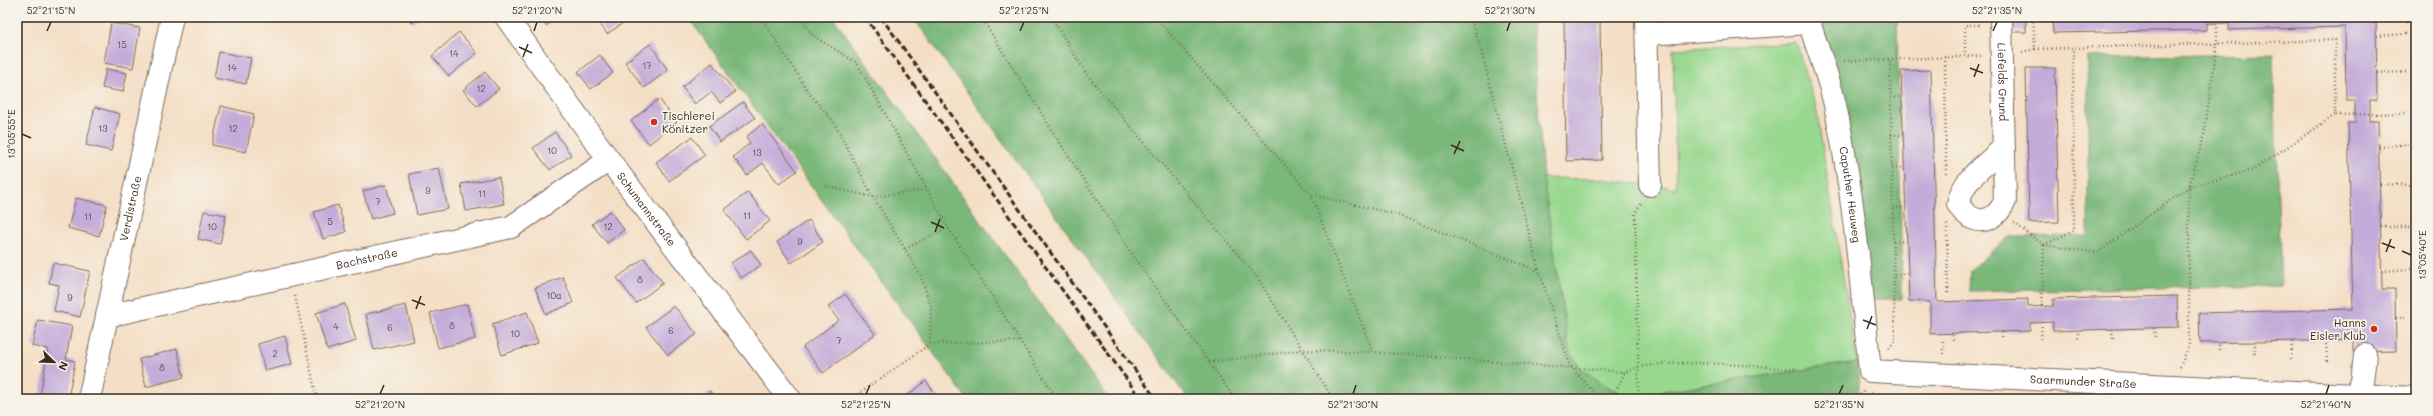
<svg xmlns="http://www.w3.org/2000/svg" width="2433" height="416" viewBox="0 0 2433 416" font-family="Mali,sans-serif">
<rect width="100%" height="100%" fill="#f7f3e8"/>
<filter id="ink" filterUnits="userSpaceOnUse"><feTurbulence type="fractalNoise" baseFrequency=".025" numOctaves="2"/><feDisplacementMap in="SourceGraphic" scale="8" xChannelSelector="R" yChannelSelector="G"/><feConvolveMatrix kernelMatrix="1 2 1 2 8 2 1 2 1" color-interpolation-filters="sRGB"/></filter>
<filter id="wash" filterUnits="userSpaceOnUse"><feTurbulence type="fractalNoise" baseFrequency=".012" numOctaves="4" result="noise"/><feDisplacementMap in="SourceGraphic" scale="16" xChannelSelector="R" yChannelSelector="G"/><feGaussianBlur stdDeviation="0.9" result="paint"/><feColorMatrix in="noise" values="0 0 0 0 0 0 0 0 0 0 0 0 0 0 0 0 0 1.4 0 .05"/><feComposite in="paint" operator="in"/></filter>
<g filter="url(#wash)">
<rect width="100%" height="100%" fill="#f4dfc6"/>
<polygon fill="#98d88f" stroke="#6a8156" points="1796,42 1816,107 1857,362 1623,397 1581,369 1569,351 1543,178 1600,179 1676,188 1673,49"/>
<g fill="#7ab87a" stroke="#5a714c">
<polygon points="688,17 833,17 1109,399 967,399"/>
<polygon points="913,17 1532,17 1543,178 1569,351 1581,369 1624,397 1857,362 1859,388 1857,399 1188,399"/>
<polygon points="1746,17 1897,17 1902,299 1872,299 1820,33"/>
<polygon points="2273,54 2281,286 1969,291 1970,270 2009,237 2088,236 2088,57"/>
</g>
<g id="blocks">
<g fill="#c3acd9">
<polygon points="281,17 299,17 298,21"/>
<polygon points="408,17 420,17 412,23"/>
<polygon points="558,17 546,26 540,18 542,17"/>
<polygon points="595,17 632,17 607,34"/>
<polygon points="1555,17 1590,17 1590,20 1600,20 1602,160 1566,161 1564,21 1555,21"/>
<rect x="2012" y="17" width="14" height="15"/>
<polygon points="2052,17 2376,17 2377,100 2370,100 2370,121 2378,121 2382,289 2395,289 2396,351 2353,352 2353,340 2200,343 2199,313 2353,309 2348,123 2355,123 2355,100 2346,100 2345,27 2229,30 2229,23 2207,23 2207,30 2053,33"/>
<polygon points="111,23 140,28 133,68 104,63"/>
<polygon points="459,32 477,53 449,76 432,56"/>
<polygon points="650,44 668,70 644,88 625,62"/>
<polygon points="219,52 251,58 246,84 214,78"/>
<polygon points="600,55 613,73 591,89 578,72"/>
<polygon points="712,63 735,92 720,103 711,92 695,104 682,87"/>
<polygon points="2026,68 2055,68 2059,222 2029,223"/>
<polygon points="106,69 127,73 123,92 102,88"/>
<polygon points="1931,70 1937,302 2028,299 2028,307 2053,306 2053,299 2177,296 2178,327 2053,331 2053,322 2030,323 2030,331 1930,334 1930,302 1909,301 1901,71"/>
<polygon points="485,72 499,89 477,106 463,90"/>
<polygon points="659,99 677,122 649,144 631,121"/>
<polygon points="743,102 755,118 720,142 709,126"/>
<polygon points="221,106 254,114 246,152 212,145"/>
<polygon points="95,107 120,114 111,151 86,145"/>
<polygon points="762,124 797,171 779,184 763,163 747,175 733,157 750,143 746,137"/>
<polygon points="555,132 571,155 550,170 533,148"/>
<polygon points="692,137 705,155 669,181 656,162"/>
<polygon points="439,168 448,209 417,215 409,174"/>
<polygon points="499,177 504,204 466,211 461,184"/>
<polygon points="386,185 393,213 371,219 363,191"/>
<polygon points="748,192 770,221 746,239 724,210"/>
<polygon points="76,198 107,205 99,236 68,228"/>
<polygon points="338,205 346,232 323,239 314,212"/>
<polygon points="204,211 226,215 220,244 198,239"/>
<polygon points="610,211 624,230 607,243 592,224"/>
<polygon points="809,220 823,242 791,263 777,242"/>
<polygon points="751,250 761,265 741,278 731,263"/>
<polygon points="644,258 663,283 636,303 617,278"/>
<polygon points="53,263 90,271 80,317 54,311 59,285 49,283"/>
<polygon points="563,277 573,303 546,314 535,288"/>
<polygon points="845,294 875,334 823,373 803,347 839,320 828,307"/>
<polygon points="345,304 356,341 327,350 316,313"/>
<polygon points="467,304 475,339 438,348 430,313"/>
<polygon points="406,305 414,341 374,350 366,314"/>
<polygon points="674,306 697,334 668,355 646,327"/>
<polygon points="527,312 538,343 502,355 492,324"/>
<polygon points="38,320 72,326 66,359 75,361 68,399 40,397 48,349 32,346"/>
<polygon points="285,336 292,364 265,371 258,344"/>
<polygon points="177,349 184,377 146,387 139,359"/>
<polygon points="926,381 939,399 903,399"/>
<polygon points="710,391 715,399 700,399"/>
</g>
</g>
</g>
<g filter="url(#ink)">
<use href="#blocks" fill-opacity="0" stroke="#7c6959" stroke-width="1"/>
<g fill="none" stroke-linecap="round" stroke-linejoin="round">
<defs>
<g id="minor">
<path id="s1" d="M506,17L609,160L790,399"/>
<polyline points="1646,17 1650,185"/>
<path id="s2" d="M1808,17C1816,48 1830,78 1836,110C1854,195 1861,284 1870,371L2416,398"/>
<path id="s3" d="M2001,17L2005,201C1994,225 1972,227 1958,204C1963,177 1986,166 2004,147"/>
<polyline points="1647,34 1809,23"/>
<path id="s4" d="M107,316L511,227L609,160"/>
<polyline points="2355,395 2362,382 2365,355"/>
<path id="s5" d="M89,399L172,17"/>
</g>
</defs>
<use href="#minor" stroke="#7c6959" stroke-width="24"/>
<g stroke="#7c6959" stroke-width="2.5" stroke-dasharray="1 3" stroke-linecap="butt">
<polyline points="761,17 809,93 833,121 873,197 920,274 931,306 930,344"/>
<polyline points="800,17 812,35 857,63 948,227 1057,399"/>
<polyline points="981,17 1060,143 1135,258 1235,399"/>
<polyline points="1051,17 1088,76 1257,277 1333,399"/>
<polyline points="1155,17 1311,195 1373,352"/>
<polyline points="1470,17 1480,46 1539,271 1570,366 1600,399"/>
<polyline points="2406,22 2416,21"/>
<polyline points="2377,36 2406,34"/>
<polyline points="2035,49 2335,40 2335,115 2408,113"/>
<polyline points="2022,52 2035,49 2033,17"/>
<polyline points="1965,56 1965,25 1981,25"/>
<polyline points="1945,57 1946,177"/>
<polyline points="1844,61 1981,56"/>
<polyline points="2377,73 2407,72"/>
<polyline points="1891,98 1901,97"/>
<polyline points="1891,135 1903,135"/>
<polyline points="2379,147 2408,144"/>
<polyline points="1892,168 1904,167"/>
<polyline points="2380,184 2409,185"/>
<polyline points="826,186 873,197 926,190"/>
<polyline points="1312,195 1395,214 1539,271"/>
<polyline points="1893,208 1905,207"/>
<polyline points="2014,223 2044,245 2097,253 2189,187 2253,170 2335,115"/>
<polyline points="1947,224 1948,295"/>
<polyline points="2381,227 2410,227"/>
<polyline points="1893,242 1906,241"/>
<polyline points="2044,245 2074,230 2073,48"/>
<polyline points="905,249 948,227"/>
<polyline points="2382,271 2411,269"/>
<polyline points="1894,275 1908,273"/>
<polyline points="295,296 317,399"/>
<polyline points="2042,306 2044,245"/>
<polyline points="2396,318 2411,317"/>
<polyline points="2154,328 2155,337"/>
<polyline points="2112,329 2113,338"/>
<polyline points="2002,332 2002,339"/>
<polyline points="2078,338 2078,330"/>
<polyline points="2041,339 2042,322"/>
<polyline points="1953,340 1953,334"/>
<polyline points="2326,340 2327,363"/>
<polyline points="1889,348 1895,341 1890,59"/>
<polyline points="2219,350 2219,343"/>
<polyline points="1943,354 1943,340"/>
<polyline points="2255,354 2255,342"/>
<polyline points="2291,359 2292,341"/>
<polyline points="1209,362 1303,350 1373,352 1625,372"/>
<polyline points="2180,367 2189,346 2189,187 2204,135 2217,45 2217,17"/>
<polyline points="2413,372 2416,372"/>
<polyline points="1871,392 1872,399"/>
<polyline points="851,399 930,344 1020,341"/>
<path d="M1612,399L1625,372C1662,355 1755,367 1798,369"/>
<polyline points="1639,399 1635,214 1641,203"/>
<polyline points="1853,399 1865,391"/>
</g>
<use href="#minor" stroke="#fff" stroke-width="22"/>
<g stroke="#3b2a1e" stroke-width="3" stroke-dasharray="6 3" stroke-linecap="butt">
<polyline points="865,17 1141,399"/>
<polyline points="881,17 1156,399"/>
</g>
</g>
</g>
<path fill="none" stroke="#3b2a1e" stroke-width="1.5" d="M47,31L51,22M534,31L537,22M1020,31L1024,22M1507,31L1510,22M1993,31L1997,22M519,47L532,53M523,57L528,44M1970,68L1983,73M1974,77L1979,64M22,134L31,138M1451,145L1464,151M1454,154L1460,141M931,222L944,228M935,232L940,219M2382,243L2395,248M2402,251L2411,255M2386,252L2391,239M412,300L425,305M416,309L421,296M1863,320L1876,325M1867,329L1872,316M380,394L384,385M866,394L870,385M1353,394L1356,385M1839,394L1843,385M2326,394L2329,385"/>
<g fill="#c8321e" stroke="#f7f3e8" stroke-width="1.5">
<circle cx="654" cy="122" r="4"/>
<circle cx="2374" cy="329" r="4"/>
</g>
<g text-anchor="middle" stroke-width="3.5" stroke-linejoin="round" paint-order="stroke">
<g font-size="9" fill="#5d4a4d">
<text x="122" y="48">15</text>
<text x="454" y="57">14</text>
<text x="647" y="69">17</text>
<text x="232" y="71">14</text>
<text x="481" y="92">12</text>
<text x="103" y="132">13</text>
<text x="233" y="132">12</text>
<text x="552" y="154">10</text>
<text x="757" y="156">13</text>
<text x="428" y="194">9</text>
<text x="482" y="197">11</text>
<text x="378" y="205">7</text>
<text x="747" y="219">11</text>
<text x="88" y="220">11</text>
<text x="330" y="225">5</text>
<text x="212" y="230">10</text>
<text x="608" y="230">12</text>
<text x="800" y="245">9</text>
<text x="640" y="283">8</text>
<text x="554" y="299">10a</text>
<text x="70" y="301">9</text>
<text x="452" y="329">8</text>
<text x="336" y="330">4</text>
<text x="390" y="331">6</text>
<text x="671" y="334">6</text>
<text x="515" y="337">10</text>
<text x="839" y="344">7</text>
<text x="275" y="357">2</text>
<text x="162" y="371">8</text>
</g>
<g font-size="11" fill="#3b2a1e" stroke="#f7f3e8">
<text dy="4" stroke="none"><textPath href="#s3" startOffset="65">Liefelds Grund</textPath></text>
<text dy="4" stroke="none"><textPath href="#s2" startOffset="183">Caputher Heuweg</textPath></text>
<text dy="4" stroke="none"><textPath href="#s5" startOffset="195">Verdistraße</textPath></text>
<text dy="4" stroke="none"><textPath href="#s1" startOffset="238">Schumannstraße</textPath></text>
<text dy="4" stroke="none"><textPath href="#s4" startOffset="266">Bachstraße</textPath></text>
<text dy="4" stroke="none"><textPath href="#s2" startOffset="574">Saarmunder Straße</textPath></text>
</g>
<g font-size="11" fill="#3b2a1e" stroke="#f7f3e8" text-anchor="start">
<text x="662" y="120">Tischlerei<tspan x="662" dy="13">Könitzer</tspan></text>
<text x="2366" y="327" text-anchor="end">Hanns<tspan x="2366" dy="13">Eisler Klub</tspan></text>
</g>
</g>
<rect width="2433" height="416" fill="none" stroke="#f7f3e8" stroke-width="44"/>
<g transform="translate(54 362) rotate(113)" stroke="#f7f3e8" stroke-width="3" paint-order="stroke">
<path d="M0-3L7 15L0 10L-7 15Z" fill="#3b2a1e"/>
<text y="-6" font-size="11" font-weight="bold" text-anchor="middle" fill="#3b2a1e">N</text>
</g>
<rect x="22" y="22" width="2389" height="372" fill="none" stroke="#3b2a1e" stroke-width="1.5"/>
<g font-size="10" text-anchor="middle" fill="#3b2a1e">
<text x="51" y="14">52°21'15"N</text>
<text x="537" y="14">52°21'20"N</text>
<text x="1024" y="14">52°21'25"N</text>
<text x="1510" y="14">52°21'30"N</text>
<text x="1997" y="14">52°21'35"N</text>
<text transform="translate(11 134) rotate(-90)" y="4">13°05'55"E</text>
<text transform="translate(2422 255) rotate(-90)" y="4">13°05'40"E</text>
<text x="380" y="408">52°21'20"N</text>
<text x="866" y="408">52°21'25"N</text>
<text x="1353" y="408">52°21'30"N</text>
<text x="1839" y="408">52°21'35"N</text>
<text x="2326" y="408">52°21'40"N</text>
</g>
</svg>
